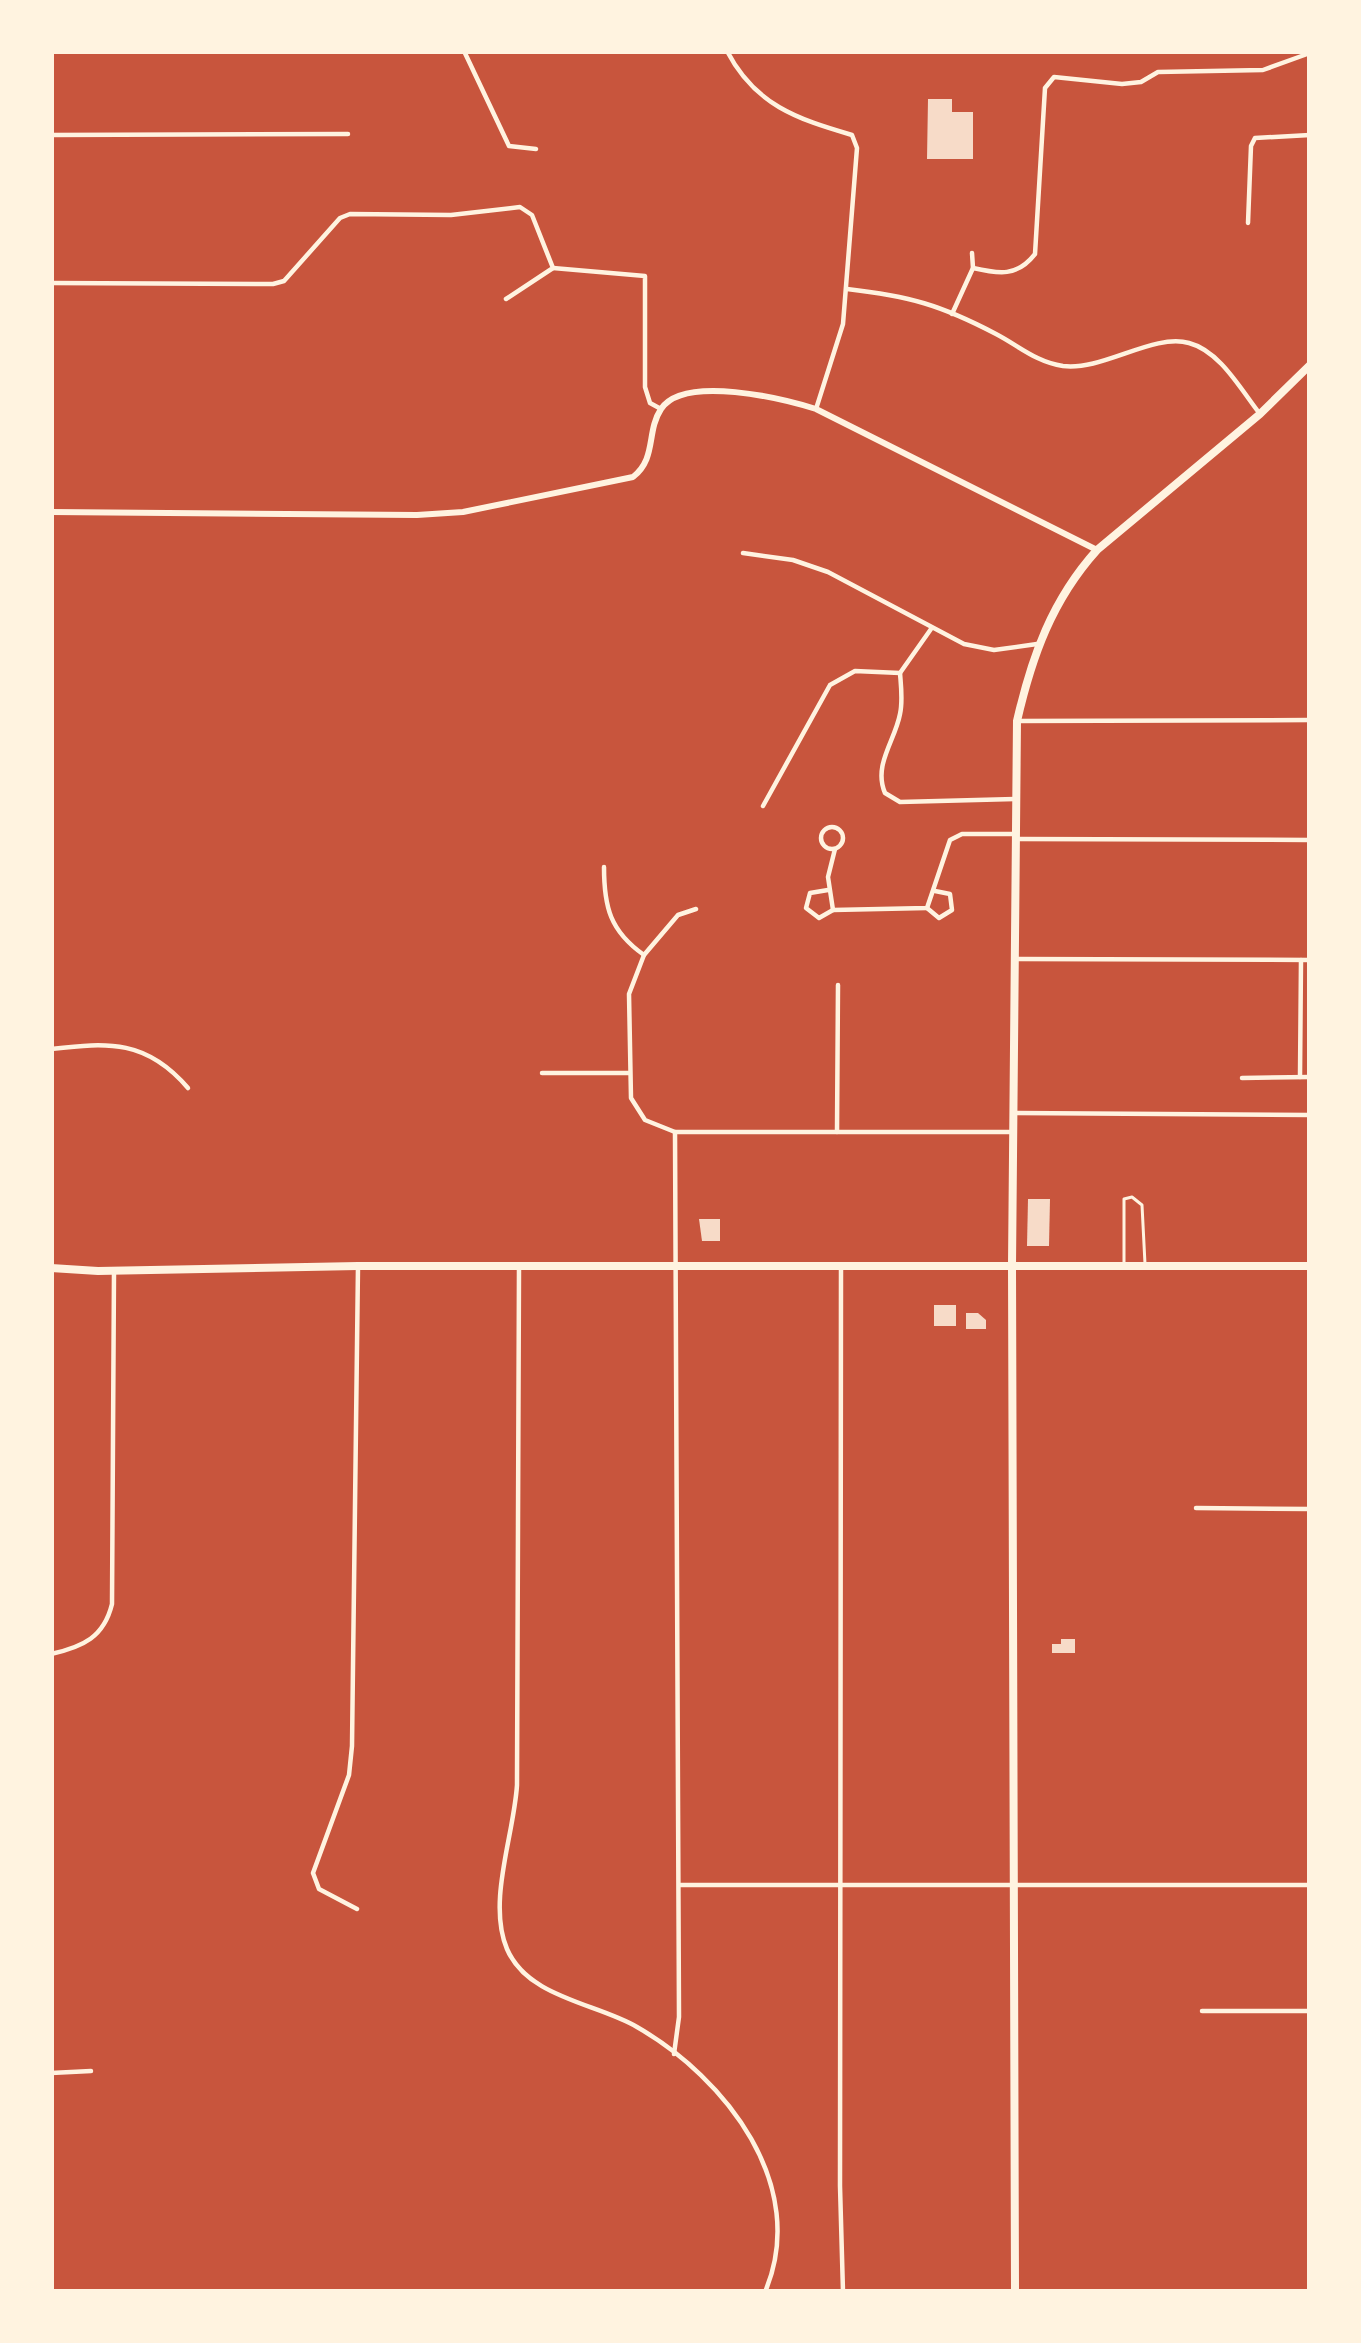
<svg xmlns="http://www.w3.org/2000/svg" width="1361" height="2343" viewBox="0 0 1361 2343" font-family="Bitter,serif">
<rect width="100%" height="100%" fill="#c8553d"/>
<g fill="#f7dbc8">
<polygon points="928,99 952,99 952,112 973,112 973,159 927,159"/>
<polygon points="1028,1199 1050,1199 1049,1246 1027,1246"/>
<polygon points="699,1219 720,1219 720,1241 702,1241"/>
<rect x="934" y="1305" width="22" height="21"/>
<polygon points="966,1313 978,1313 986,1320 986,1329 966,1329"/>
<polygon points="1061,1639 1075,1639 1075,1653 1052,1653 1052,1644 1061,1644"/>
</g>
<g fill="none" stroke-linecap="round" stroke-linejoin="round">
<polyline stroke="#fff3e0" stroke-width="3" points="1124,1264 1124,1199 1132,1197 1142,1205 1145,1264"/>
<g stroke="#fff3e0" stroke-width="4.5">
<polyline points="464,51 509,146 536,149"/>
<path d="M727,51C755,105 797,119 852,135L857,148L843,324L816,409"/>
<polyline points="51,135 348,134"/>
<polyline points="1248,223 1251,146 1255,138 1310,135"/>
<polyline points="553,268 645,276 645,387 650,403 661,409"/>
<path d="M973,268C999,274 1017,277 1035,254L1045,88L1054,77L1122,84L1141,82L1158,72L1263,70L1310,53"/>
<polyline points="51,283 273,284 284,281 340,218 350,214 451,215 520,207 532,215 553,268 506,299"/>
<path d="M847,289C909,296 941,305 996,334C1019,346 1036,362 1063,366C1103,371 1153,333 1189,343C1220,351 1241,390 1260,414"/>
<polyline points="952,314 973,268 972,253"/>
<polyline points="743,553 793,560 828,572 964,644 994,650 1037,644"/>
<path d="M900,673C901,686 903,701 900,714C895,741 873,765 885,793L900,802L1015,799"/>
<polyline points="1017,721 1310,720"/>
<polyline points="763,806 830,685 855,671 900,673 931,629"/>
<circle cx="832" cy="838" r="11"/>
<polyline points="1016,839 1310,840"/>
<polyline points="835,849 828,877 833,910 927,908 950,840 962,834 1014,834"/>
<path d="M604,867C604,907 610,931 644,955"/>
<polyline points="828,890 810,893 806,908 819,918 833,910"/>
<polyline points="927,908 939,918 952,910 950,894 935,891"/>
<polyline points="696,909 678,915 644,955 629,994 631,1098 645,1120 675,1132 1010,1132"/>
<polyline points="1017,959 1310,960"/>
<path d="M51,1049C109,1042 147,1040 188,1088"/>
<polyline points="542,1073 629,1073"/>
<polyline points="1300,1077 1301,960"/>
<polyline points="1242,1078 1310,1077"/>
<polyline points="1015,1113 1310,1115"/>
<polyline points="837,1132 838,985"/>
<path d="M519,1266L517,1785C514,1835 487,1902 507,1949C528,1998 596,2003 637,2027C726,2078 810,2186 765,2292"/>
<polyline points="841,1266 840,2186 843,2292"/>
<polyline points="1196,1508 1310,1509"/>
<path d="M51,1654C83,1647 104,1637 112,1604L114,1271"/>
<polyline points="680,1885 1310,1885"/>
<polyline points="51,1888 51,1891"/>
<polyline points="357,1909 319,1889 313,1873 349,1775 352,1746 358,1266"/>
<polyline points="1202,2011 1310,2011"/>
<polyline points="674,2054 679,2017 675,1132"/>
<polyline points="51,2073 91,2071"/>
</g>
<path stroke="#fff3e0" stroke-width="6" d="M51,512L417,515L463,512L633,477C657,458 646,432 661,409C684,374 784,399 816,409L1097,550"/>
<g stroke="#fff3e0" stroke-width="8">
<polyline points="51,1268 98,1271 358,1266 1310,1266"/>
<path d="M1015,2292L1012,1265L1017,721C1032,656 1052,600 1097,550L1260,414L1310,365"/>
</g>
</g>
<rect width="1361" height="2343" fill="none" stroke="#fff3e0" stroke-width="108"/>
</svg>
